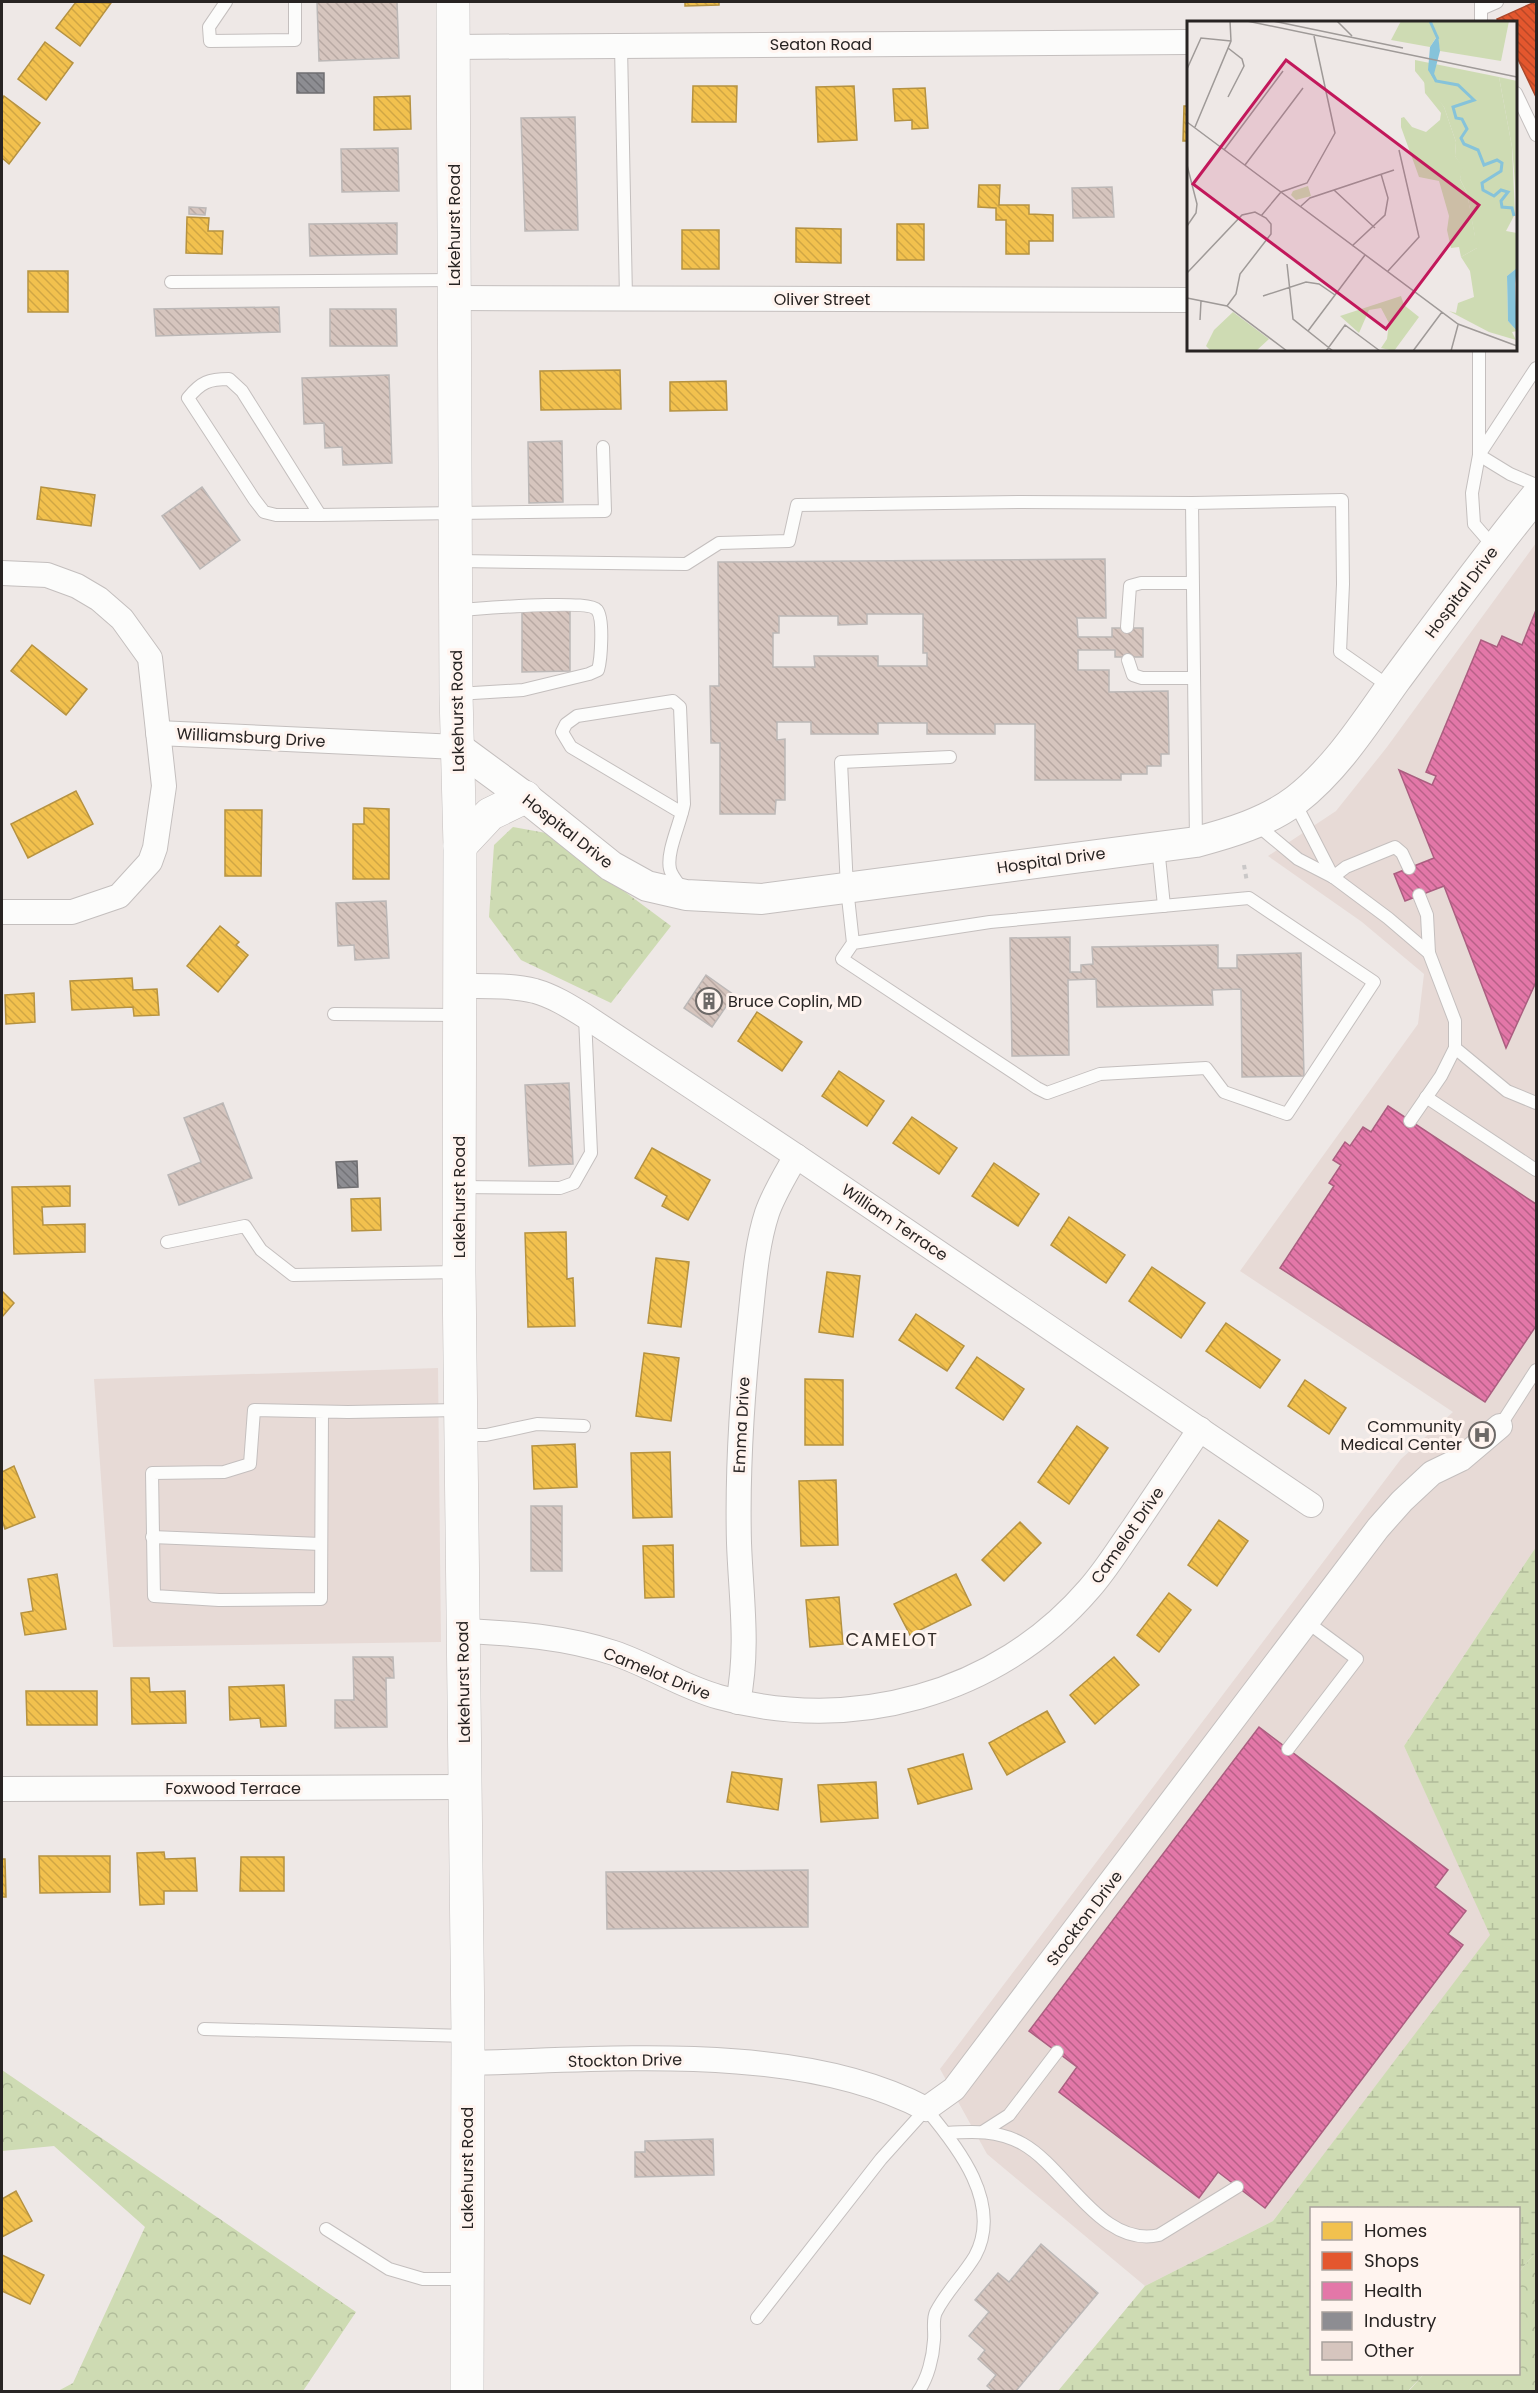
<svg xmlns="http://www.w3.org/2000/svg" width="1538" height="2393" viewBox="0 0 1538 2393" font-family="Poppins,sans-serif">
<defs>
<pattern id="forest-crowns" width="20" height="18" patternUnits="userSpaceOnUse" patternTransform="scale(1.5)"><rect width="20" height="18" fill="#cedbb3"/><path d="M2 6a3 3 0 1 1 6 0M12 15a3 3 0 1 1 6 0" fill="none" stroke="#b1bc9a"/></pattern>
<pattern id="wetland-marsh" width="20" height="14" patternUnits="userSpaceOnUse" patternTransform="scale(1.5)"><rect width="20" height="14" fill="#cedbb3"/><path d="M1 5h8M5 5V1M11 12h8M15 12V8" fill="none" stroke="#b1bc9a"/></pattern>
<pattern id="homes-back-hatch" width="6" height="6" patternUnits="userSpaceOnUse" patternTransform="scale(1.5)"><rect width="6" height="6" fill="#f2c14e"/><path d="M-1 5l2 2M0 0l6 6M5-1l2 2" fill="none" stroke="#d0a644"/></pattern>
<pattern id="shops-back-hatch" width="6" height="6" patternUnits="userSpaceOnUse" patternTransform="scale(1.5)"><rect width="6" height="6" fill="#e4572e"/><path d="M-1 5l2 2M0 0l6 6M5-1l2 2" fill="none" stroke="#b94827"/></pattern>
<pattern id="health-back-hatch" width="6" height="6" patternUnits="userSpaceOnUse" patternTransform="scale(1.5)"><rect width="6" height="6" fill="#e377a8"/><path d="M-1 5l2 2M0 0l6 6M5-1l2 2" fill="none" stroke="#b86188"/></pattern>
<pattern id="industry-back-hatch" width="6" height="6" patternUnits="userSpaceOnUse" patternTransform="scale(1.5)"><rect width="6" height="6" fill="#8d8d92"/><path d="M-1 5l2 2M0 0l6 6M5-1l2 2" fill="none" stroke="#737377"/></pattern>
<pattern id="building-back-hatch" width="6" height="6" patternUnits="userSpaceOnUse" patternTransform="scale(1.5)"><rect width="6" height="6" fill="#d6c5be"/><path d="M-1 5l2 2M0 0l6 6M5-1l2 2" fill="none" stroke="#b8a9a3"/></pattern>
</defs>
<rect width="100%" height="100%" fill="#eee8e6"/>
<g fill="#e7dad6">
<polygon points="1536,543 1536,1547 1404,1746 1491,1935 1273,2221 1145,2286 987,2154 940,2069 1401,1459 1453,1412 1240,1271 1418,1024 1424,974 1362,922 1268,856 1336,811 1387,747"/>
<polygon points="438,1368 441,1642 113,1647 94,1379"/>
</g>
<g fill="url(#forest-crowns)">
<polygon points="513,827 546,833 671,926 611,1003 521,960 489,917 494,845"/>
<polygon points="2,2070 356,2312 303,2391 58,2391 73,2383 145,2227 54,2146 2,2151"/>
<polygon points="1536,2252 1536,2391 1408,2392 1424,2374 1518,2374 1519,2272"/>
</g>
<polygon fill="url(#wetland-marsh)" points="1536,1547 1536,2252 1519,2272 1518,2208 1312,2208 1312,2374 1424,2374 1408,2391 1058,2391 1145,2286 1273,2221 1490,1935 1404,1746"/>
<g fill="url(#homes-back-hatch)" stroke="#b59241" stroke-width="1.5">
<polygon points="76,2 111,3 80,46 56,28"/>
<polygon points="685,2 719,2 719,5 685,6"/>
<polygon points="45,42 73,63 46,100 18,79"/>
<polygon points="693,86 737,86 736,122 692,122"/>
<polygon points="854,86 857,140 818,142 816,87"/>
<polygon points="925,88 928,128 912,129 912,120 895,121 893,89"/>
<polygon points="4,96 40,123 9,164 2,158 2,100"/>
<polygon points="410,96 411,129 374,130 374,97"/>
<polygon points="1184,106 1188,106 1188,141 1183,141"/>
<polygon points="979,185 1000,185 999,205 1029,205 1029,214 1053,215 1053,241 1029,241 1029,254 1006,254 1006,220 996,220 996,208 978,207"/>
<polygon points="187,217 209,218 208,231 223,231 222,254 186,253"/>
<rect x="897" y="224" width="27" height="36"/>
<polygon points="796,228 841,229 841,263 796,262"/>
<rect x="682" y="230" width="37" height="39"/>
<rect x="28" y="271" width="40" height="41"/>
<polygon points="620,370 621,409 541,410 540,371"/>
<polygon points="726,381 727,410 670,411 670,382"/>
<polygon points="41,487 95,495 91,526 37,519"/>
<polygon points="32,645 87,689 66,715 11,671"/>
<polygon points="76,791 93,824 28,858 11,824"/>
<polygon points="364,808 389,809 389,879 353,879 353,824 364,824"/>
<polygon points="225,810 262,810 261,876 225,876"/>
<polygon points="220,926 239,942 236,945 248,955 218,992 187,966"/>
<polygon points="132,978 133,990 157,989 159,1015 134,1016 133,1007 72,1010 70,981"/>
<polygon points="34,993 35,1022 6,1024 5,995"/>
<polygon points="757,1012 802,1042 782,1071 738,1041"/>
<polygon points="839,1071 884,1101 867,1126 822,1096"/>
<polygon points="912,1117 957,1148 939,1174 893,1143"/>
<polygon points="652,1148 710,1180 688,1220 662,1206 667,1196 635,1178"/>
<polygon points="994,1163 1039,1194 1018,1226 972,1196"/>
<polygon points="70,1186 70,1206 42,1207 43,1225 85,1224 85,1252 14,1254 12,1187"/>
<polygon points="380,1198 381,1230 352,1231 351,1199"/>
<polygon points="1069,1217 1125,1255 1106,1283 1051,1245"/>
<polygon points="566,1232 567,1279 573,1278 575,1326 528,1327 525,1233"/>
<polygon points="656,1258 689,1262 681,1327 648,1323"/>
<polygon points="1152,1267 1205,1303 1181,1338 1129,1301"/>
<polygon points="827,1272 860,1276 853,1337 819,1332"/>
<polygon points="2,1291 14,1303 2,1317"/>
<polygon points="916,1314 964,1346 947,1371 899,1340"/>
<polygon points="1226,1323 1280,1360 1260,1388 1206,1351"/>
<polygon points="644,1353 679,1358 671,1421 636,1416"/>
<polygon points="977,1357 1024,1389 1003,1420 956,1388"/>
<polygon points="805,1379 843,1380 843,1445 805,1445"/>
<polygon points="1305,1380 1346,1408 1329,1434 1288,1406"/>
<polygon points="1077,1426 1108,1448 1069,1504 1038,1482"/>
<polygon points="575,1444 577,1487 534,1489 532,1446"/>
<polygon points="670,1452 672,1517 633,1518 631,1453"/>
<polygon points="14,1466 35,1517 5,1529 2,1520 2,1472"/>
<polygon points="836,1480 838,1545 801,1546 799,1481"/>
<polygon points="1219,1520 1248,1541 1217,1586 1188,1565"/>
<polygon points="1020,1522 1041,1543 1004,1581 982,1560"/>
<polygon points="673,1545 674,1597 645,1598 643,1546"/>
<polygon points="57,1574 66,1629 25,1635 21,1613 33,1611 28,1579"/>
<polygon points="956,1574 971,1605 910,1635 894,1604"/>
<polygon points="1169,1593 1191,1610 1159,1652 1137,1635"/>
<polygon points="839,1597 843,1644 810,1647 806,1600"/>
<polygon points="1114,1657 1139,1685 1095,1724 1070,1695"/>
<polygon points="131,1678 149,1678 150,1692 185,1691 186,1723 132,1724"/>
<polygon points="284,1685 286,1726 261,1727 260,1718 230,1720 229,1687"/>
<polygon points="26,1691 97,1691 97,1725 27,1725"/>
<polygon points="1047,1711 1065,1742 1007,1775 989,1743"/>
<polygon points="963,1754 972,1789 918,1804 908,1769"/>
<polygon points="732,1772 782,1779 778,1810 727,1802"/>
<polygon points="876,1782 878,1818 821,1822 818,1785"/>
<polygon points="164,1852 165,1859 195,1858 197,1891 164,1891 164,1904 140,1905 137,1853"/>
<polygon points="39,1856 110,1856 110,1892 40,1893"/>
<polygon points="241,1857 284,1857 284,1891 240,1891"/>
<polygon points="2,1859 5,1859 6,1897 2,1897"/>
<polygon points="16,2191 32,2221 2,2237 2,2199"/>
<polygon points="2,2255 44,2275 30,2304 2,2291"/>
</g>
<polygon fill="url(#shops-back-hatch)" stroke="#ac482b" stroke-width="1.5" points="1535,2 1536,2 1536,97 1516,55 1516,22 1499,22 1497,19"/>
<g fill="url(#health-back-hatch)" stroke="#ab5e80" stroke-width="1.5">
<polygon points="1536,610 1536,982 1506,1048 1444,886 1405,901 1394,874 1434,858 1399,770 1432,785 1436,776 1426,772 1481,640 1497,647 1502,636 1522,645"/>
<polygon points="1388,1106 1536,1204 1536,1326 1485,1402 1280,1268 1334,1186 1329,1183 1341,1165 1333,1160 1345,1142 1350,1146 1363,1127 1371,1132"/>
<polygon points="1259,1727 1448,1870 1435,1887 1466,1911 1448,1934 1463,1945 1265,2208 1218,2172 1199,2198 1059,2092 1077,2067 1029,2031"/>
</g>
<g fill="url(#industry-back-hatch)" stroke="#6f6e71" stroke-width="1.5">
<rect x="297" y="73" width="27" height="20"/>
<polygon points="357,1161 358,1187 338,1188 336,1162"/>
</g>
<g fill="url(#building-back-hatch)" stroke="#bcb8b7" stroke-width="1.5" fill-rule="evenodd">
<polygon points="317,2 397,2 399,58 319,61"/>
<polygon points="575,117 578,230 525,231 521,118"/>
<polygon points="398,148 399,191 342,192 341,149"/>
<polygon points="1112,187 1114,217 1073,218 1072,188"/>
<polygon points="189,207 206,208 205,215 189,214"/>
<polygon points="397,223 397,254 310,256 309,224"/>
<polygon points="279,307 280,332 156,336 154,309"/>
<polygon points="330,309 396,309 397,346 330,346"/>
<polygon points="389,375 392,463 343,465 342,447 325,448 324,423 304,424 302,378"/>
<polygon points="562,441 563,502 529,503 528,442"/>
<polygon points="202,487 240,540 200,569 162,516"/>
<path d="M1105,559L1106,618H1077L1078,637H1112V628H1143V657H1115V650H1078V670H1109V692L1168,691L1169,754H1161V766H1147V774H1121V780H1035V724H995V734H927V723H878V734H811V722H777V740L785,739V800H776L775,814H720V743H711L710,686H719L718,562ZM867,614H923V653H927V666H878V656H814L815,667H773V633H779V616H838V625L867,624Z"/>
<polygon points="522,610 570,610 570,671 522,672"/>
<polygon points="386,901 389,958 355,960 354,945 338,946 336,903"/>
<polygon points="1070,937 1070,972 1081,972 1081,965 1093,964 1092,947 1218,945 1218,968 1237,968 1237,955 1301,953 1304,1076 1242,1077 1241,989 1212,990 1213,1005 1097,1007 1096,979 1068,980 1069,1055 1012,1056 1010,938"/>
<polygon points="706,975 734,995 712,1027 684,1008"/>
<polygon points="569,1083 573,1164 529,1166 525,1085"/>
<polygon points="223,1103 252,1178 179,1205 168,1175 201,1162 184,1118"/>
<rect x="531" y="1506" width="31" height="65"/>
<polygon points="353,1657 393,1657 394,1678 386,1678 387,1727 335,1728 335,1700 354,1700"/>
<polygon points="808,1870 808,1927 607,1929 606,1872"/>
<polygon points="713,2139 714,2175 635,2177 635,2152 645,2152 645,2141"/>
<polygon points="1041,2244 1098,2293 1015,2392 994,2392 987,2386 996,2375 978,2359 985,2350 969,2336 989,2312 975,2300 998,2273 1009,2282"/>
</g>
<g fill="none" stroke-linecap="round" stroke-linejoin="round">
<defs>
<g id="service">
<polyline points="226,2 209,27 210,41 295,40 295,2"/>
<polyline points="1481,2 1481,22"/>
<polyline points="1481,9 1497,2"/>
<polyline points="621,46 626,298"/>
<polyline points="1516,93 1536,135"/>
<polyline points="171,282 454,280"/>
<polyline points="1479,350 1479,455 1510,474 1536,485"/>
<path d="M320,515L242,391L229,379C209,379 201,382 188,398L254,499L264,512L276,515H320L605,511L603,447"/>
<polyline points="1494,547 1474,524 1472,493 1479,455 1536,368"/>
<polyline points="457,561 686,564 719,543 789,541 797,505 1021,502 1192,503"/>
<polyline points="1127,627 1130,586 1141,583 1192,583"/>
<polyline points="1128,660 1133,675 1142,678 1192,678"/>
<path d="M457,694L523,690L589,674L598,670C601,660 604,618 597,610C588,599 478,609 458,610"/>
<polyline points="1294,801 1333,877"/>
<polyline points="1256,824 1298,859 1333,877 1388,918 1429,953 1455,1021 1455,1048 1441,1076 1410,1121"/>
<polyline points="1196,842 1192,503 1342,500 1343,584 1340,652 1390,687"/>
<polyline points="1158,847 1164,906"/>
<polyline points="1333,877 1346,867 1395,847 1402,853 1409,868"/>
<path d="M682,889C678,883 671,875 670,869C666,852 681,822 684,804L680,707L673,701L577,716L566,724L562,732L571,747L682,813"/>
<polyline points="1419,895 1427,915 1429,953"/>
<polyline points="853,943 842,959 1037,1088 1047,1093 1100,1074 1206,1068 1224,1092 1287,1114 1374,982 1249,898 990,922 853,943 847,888 841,762 950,757"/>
<polyline points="334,1014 458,1015"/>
<polyline points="1455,1048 1507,1091 1536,1103"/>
<polyline points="1426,1097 1536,1170"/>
<polyline points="460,1187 560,1188 574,1183 591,1153 585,1017"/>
<polyline points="167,1242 245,1226 261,1250 293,1275 458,1272"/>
<polyline points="322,1412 321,1599 219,1600 154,1596 152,1473 224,1472 250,1464 254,1410 348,1412 459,1410"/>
<polyline points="1500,1426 1536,1370"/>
<polyline points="463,1435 486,1435 537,1424 584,1426"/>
<polyline points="152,1537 321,1544"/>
<polyline points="1288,1749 1357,1659 1307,1622"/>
<polyline points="204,2029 467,2036"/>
<polyline points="984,2131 1009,2115 1057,2052"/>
<path d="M946,2133C974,2131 998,2130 1023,2144C1067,2169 1101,2248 1159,2235L1237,2187"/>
<polyline points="326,2229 389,2269 423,2279 467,2279"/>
<path d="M757,2318L881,2159L926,2109C958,2147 1003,2204 975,2256C963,2276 946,2292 936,2312C932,2320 935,2331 934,2340C933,2357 928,2378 918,2392"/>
</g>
<g id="minor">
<polyline points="453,47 1188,42"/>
<polyline points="455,298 1188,300"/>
<polyline points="2,573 47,575 77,586 99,599 122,619 150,658 164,786 155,848 150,862 119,896 72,912 2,912"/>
<polyline points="158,733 457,747"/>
<path d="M460,986C484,986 511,985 535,991C553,996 569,1006 585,1016L796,1156L1311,1505"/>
<path d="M463,1631C513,1633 566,1637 614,1653C650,1665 682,1687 719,1697C851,1734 998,1695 1089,1589C1106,1570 1119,1548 1134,1527C1156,1494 1178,1462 1200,1429"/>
<path d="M738,1702C749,1647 741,1598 739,1543C737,1468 742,1395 750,1320C754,1284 756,1247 767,1213C774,1193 786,1174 796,1156"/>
<polyline points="2,1789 464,1787"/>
<path d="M467,2063C609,2060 799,2041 926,2109L954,2089L1378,1528L1402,1501L1432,1473L1461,1459L1500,1426"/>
</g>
<path id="tertiary" d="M457,747L525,797L611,866L647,886L686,895L762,899L1196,842C1230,833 1267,822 1296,800C1337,768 1365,723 1395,681C1441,619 1487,556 1536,496"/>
<g id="secondary">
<polyline points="453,2 456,694 460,846 459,1272 468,2036 467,2392"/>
<polyline points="460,846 490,814 525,797"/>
</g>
</defs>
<use href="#service" stroke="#c4bfbe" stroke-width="14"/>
<use href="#minor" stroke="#c4bfbe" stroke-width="26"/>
<use href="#tertiary" stroke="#c4bfbe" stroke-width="32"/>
<use href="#secondary" stroke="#c4bfbe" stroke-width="34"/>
<polyline stroke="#cac8c8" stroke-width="4" stroke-dasharray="4.5 4.5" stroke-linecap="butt" points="1244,865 1247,882"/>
<use href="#service" stroke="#fcfcfb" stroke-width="12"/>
<use href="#minor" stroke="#fcfcfb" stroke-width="24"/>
<use href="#tertiary" stroke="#fcfcfb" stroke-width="30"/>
<use href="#secondary" stroke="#fcfcfb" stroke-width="33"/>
</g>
<defs>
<symbol id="building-ring" viewBox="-11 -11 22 22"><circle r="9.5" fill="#fff4ef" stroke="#6d6967" stroke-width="1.5"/><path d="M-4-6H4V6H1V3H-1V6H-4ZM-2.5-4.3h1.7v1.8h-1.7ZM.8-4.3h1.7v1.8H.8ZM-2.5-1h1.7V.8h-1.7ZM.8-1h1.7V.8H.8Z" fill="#6d6967"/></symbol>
<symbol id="hospital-ring" viewBox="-11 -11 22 22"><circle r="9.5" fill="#fff4ef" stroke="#6d6967" stroke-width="1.5"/><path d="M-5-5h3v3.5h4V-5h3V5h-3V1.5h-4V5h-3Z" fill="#6d6967"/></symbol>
</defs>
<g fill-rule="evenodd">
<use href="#building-ring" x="694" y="986" width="30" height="30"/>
<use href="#hospital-ring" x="1467" y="1420" width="30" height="30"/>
</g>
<g text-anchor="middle" stroke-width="6" stroke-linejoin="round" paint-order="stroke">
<g font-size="16" fill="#282423" stroke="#fff4ef">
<text x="821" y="50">Seaton Road</text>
<text transform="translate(454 225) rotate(-90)" y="6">Lakehurst Road</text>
<text x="822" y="305">Oliver Street</text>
<text transform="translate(1461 592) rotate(-53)" y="6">Hospital Drive</text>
<text transform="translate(457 711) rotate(-91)" y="6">Lakehurst Road</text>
<text transform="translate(251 737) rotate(3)" y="6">Williamsburg Drive</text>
<text transform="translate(568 831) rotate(38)" y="6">Hospital Drive</text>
<text transform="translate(1051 860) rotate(-8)" y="6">Hospital Drive</text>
<text transform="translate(459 1197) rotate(-90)" y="6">Lakehurst Road</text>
<text transform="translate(895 1222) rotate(34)" y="6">William Terrace</text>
<text transform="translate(741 1425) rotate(-87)" y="6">Emma Drive</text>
<text transform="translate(1127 1535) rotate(-55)" y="6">Camelot Drive</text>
<text transform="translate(657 1673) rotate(22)" y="6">Camelot Drive</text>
<text transform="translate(463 1682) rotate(-91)" y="6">Lakehurst Road</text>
<text x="233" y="1794">Foxwood Terrace</text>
<text transform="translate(1084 1918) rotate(-53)" y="6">Stockton Drive</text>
<text transform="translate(625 2060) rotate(-1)" y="6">Stockton Drive</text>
<text transform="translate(467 2168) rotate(-90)" y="6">Lakehurst Road</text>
</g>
<g font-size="16" fill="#282423" stroke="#fff4ef" text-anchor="start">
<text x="728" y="1007">Bruce Coplin, MD</text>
<text x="1462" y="1432" text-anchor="end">Community<tspan x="1462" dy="18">Medical Center</tspan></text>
</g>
<g font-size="18" letter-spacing="1.5" fill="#372f2b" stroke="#fff4ef">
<text x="892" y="1646">CAMELOT</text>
</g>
</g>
<g transform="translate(1187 21)">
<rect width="330" height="330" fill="#eee8e6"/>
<path d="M228,39L312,56L325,126L328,193L319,210L330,212V247L320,255L321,300L330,310L325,311L329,319L302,311L262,290L269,292L271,282L287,276L283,250L274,236L290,227L280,172L273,158L275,146L268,135L269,121L257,86L228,50ZM121,165L124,175L109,179L104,174L106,170ZM214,275L217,284L232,296L207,330L194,327L200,318L202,302L194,287L182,289L172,312L153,295ZM46,291L82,318L69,330H24L19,325L27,309Z" fill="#cedbb3"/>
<path d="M214,0H322L314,40L253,30L250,15L243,26L204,19ZM312,56L330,60V187L325,126ZM237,57L257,86L269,121L268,135L276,146L273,158L280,172L288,215L292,220L290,227L274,236L272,226L264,227L260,209L262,195L252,160L232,156L214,106V97L217,96L225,106L239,111L253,99L254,92L238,72Z" fill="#cedbb3"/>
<path d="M251,14L253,30L246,57L241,49L243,26ZM330,247L328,263L330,310L321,300L320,255Z" fill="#86c3da"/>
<path fill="none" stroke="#86c3da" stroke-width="3" d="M243,0L251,18M245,52L249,60L271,64L287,79L266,86L269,97L275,98L280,108L274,117L277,123L291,129L297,144L310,139L315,142L314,150L295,162L296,169L307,175L314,169L321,171L314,180L315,186L325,187L327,195"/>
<path fill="none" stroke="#9f9a98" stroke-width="1.5" d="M60,0L330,56M86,0L216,27M150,0L165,15M0,48L14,17L44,20M41,76L57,45L55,38L41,27M0,101L271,303L330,325M8,106L44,20L43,0M37,129L96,50M0,144L10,183L9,192L0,205M58,144L116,67M147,169L188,207M114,185L123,177L207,149M74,195L94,171L120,162L148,112L127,15M165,225L198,194L201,177L194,153M100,243L106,298L146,330M201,250L232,216L212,129M0,252L55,194L68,191L79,197L84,203V213L53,253L49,273L40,285M76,275L119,261L132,263L148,274M0,277L40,285L100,330M13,299L14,280M121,310L178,234M139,330L158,304L193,330M226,330L255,291M264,330L271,304"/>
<path fill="#c2185b" fill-opacity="0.15" stroke="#c2185b" stroke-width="3" d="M99,39L292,184L199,308L6,163Z"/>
<rect width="330" height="330" fill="none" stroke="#282423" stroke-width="3"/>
</g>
<rect width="1538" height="2393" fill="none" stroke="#282423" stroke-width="6"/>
<rect x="1310" y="2207" width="210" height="168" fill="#fff4ef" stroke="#a9a19d" stroke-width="1.5"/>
<rect x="1322" y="2222" width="30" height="18" fill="#f2c14e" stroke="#a9a19d" stroke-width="1.5"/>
<text x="1364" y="2237" font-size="18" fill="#282423">Homes</text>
<rect x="1322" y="2252" width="30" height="18" fill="#e4572e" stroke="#a9a19d" stroke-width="1.5"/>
<text x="1364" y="2267" font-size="18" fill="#282423">Shops</text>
<rect x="1322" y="2282" width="30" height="18" fill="#e377a8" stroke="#a9a19d" stroke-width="1.5"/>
<text x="1364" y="2297" font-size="18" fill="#282423">Health</text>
<rect x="1322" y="2312" width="30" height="18" fill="#8d8d92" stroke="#a9a19d" stroke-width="1.5"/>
<text x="1364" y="2327" font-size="18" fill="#282423">Industry</text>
<rect x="1322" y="2342" width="30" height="18" fill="#d6c5be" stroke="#a9a19d" stroke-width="1.5"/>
<text x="1364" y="2357" font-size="18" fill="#282423">Other</text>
</svg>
